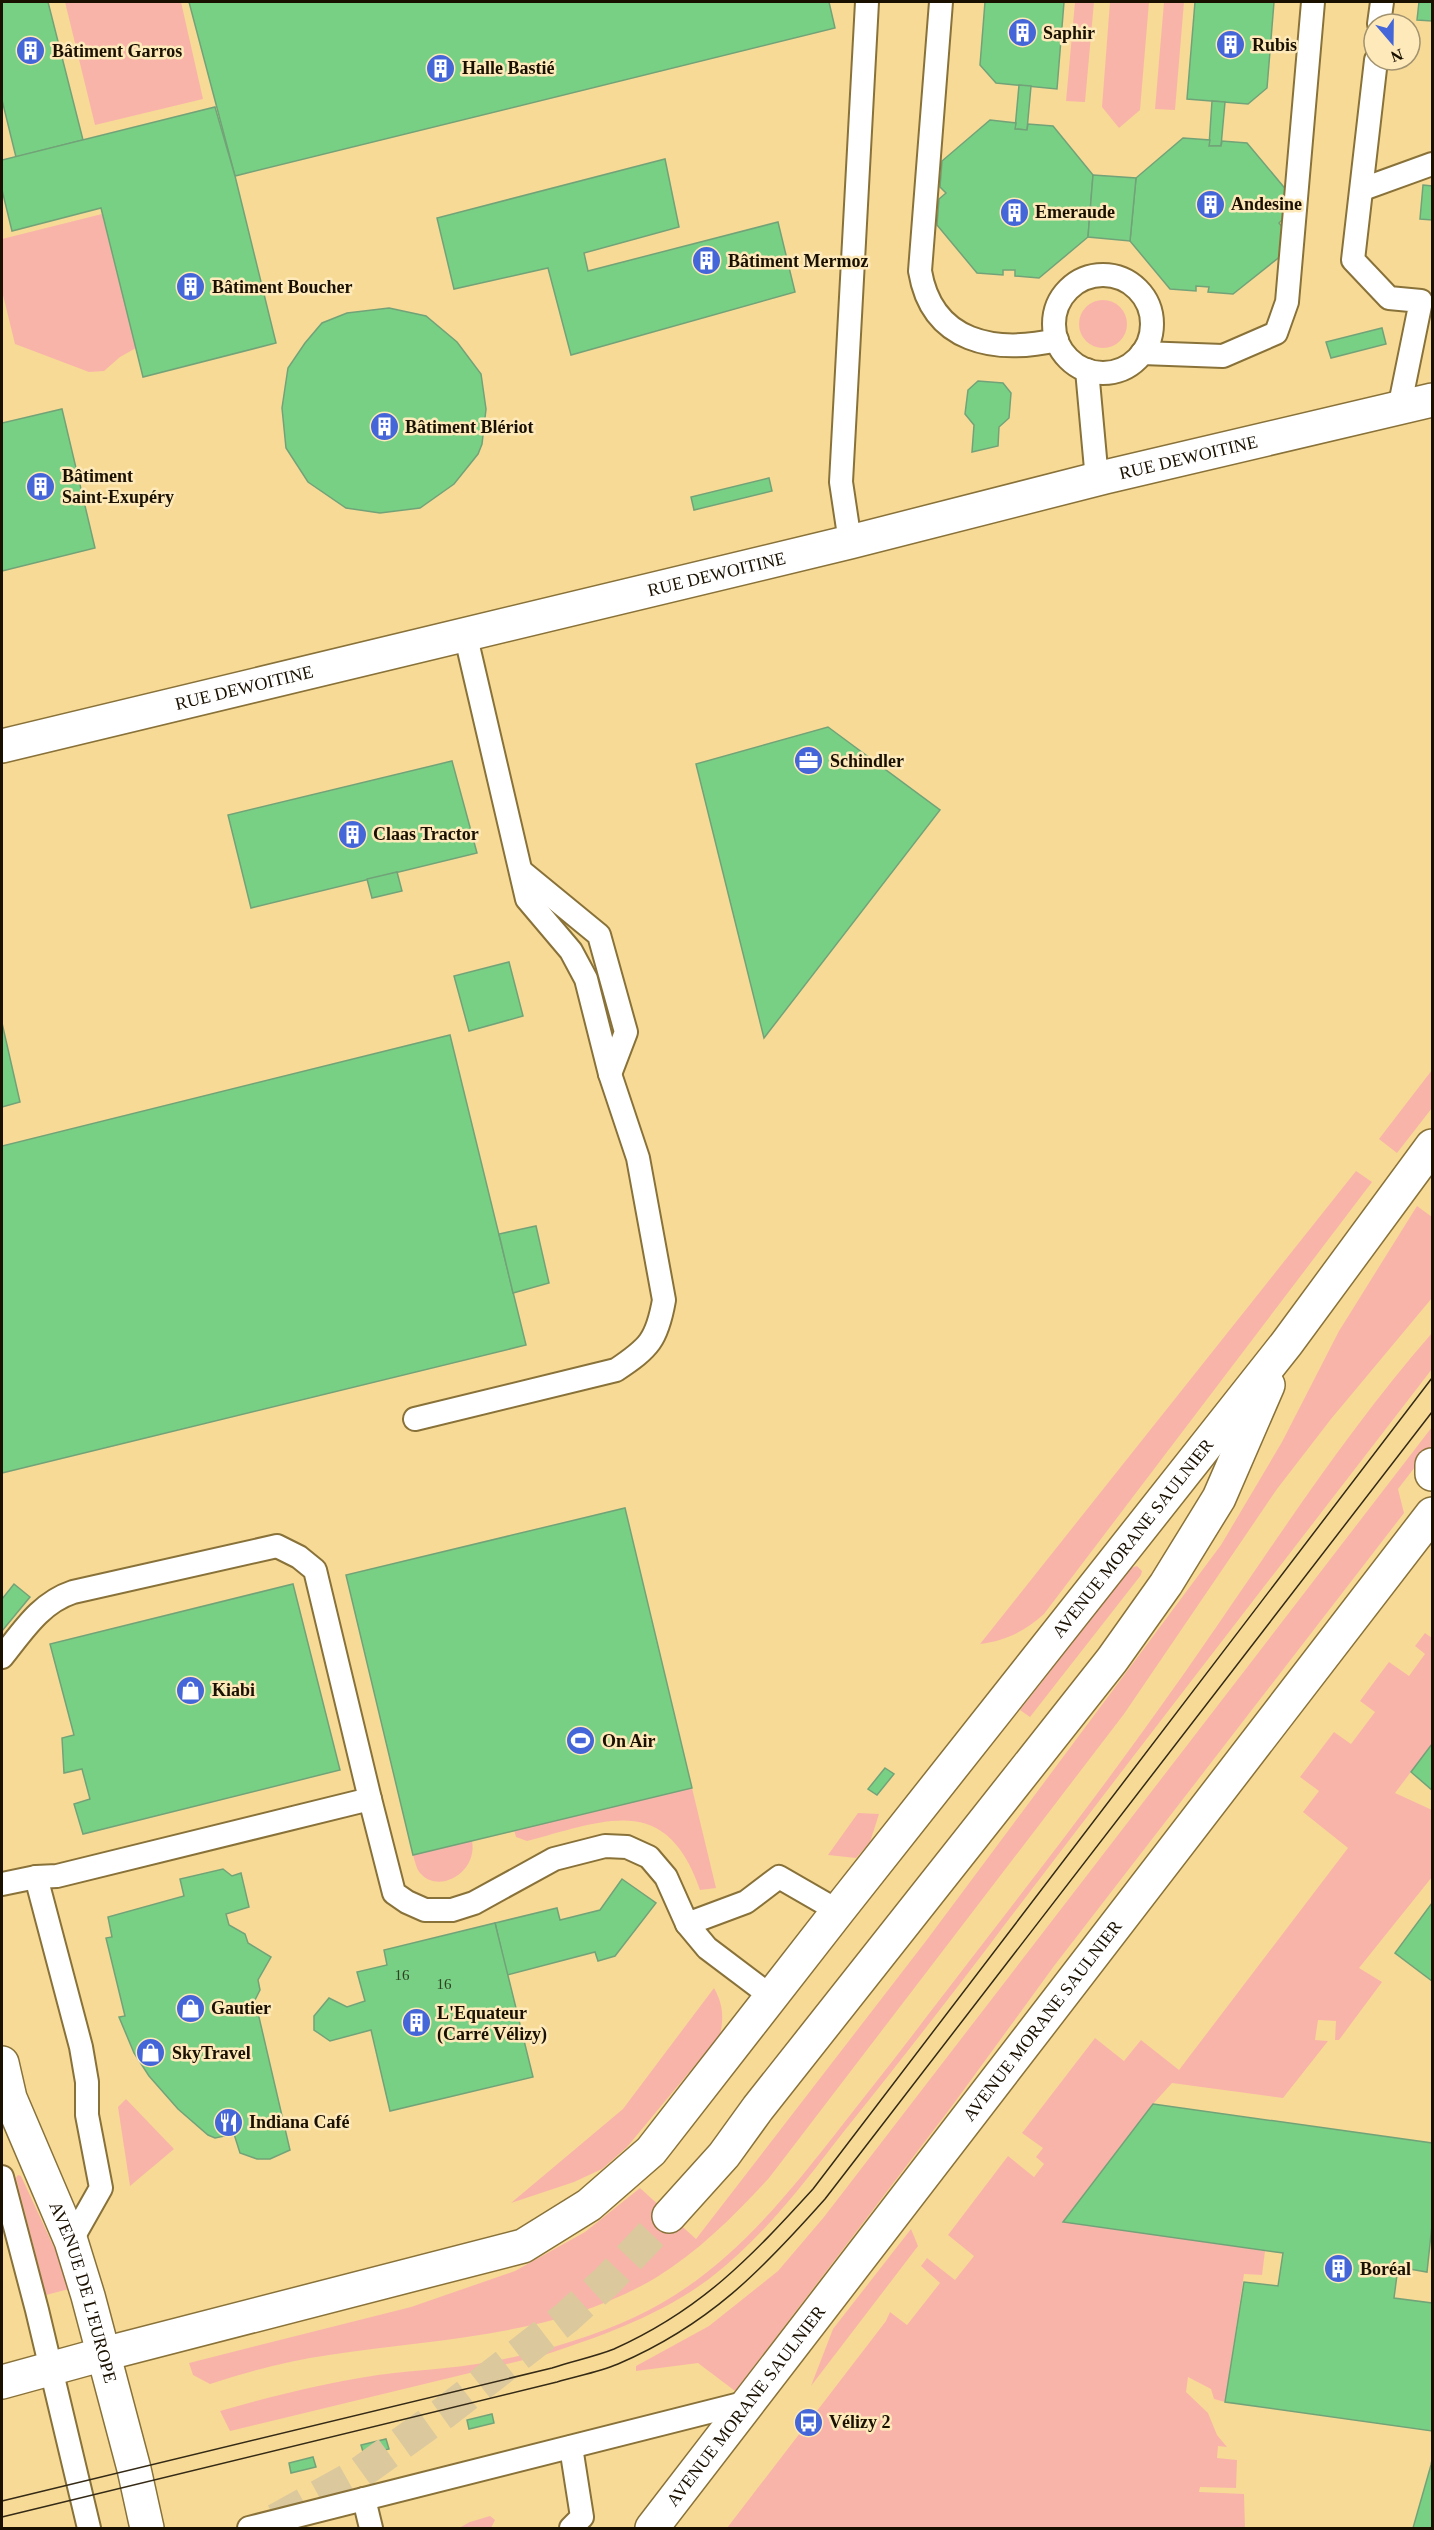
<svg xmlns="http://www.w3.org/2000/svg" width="1434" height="2530" viewBox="0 0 1434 2530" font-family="'Times New Roman',serif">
<rect width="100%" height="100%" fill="#fde9b9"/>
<path fill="#f7da96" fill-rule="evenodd" d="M2,2H1432V2528H2ZM1374,24H1410V60H1374Z"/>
<g fill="#f9b4aa">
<polygon points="65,2 181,2 203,99 95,125"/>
<polygon points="1075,2 1094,2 1085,102 1066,101"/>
<polygon points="1110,2 1149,2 1140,110 1119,128 1102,107"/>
<polygon points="1164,2 1184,2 1175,110 1155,109"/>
<polygon points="102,214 136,348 120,357 104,371 89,372 15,344 2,291 2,239"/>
<circle cx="1103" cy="324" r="24"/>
<polygon points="1432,1070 1432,1108 1397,1153 1379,1139"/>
<path d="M1356,1171L1372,1182L1044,1614C1025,1631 1006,1641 980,1644Z"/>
<path d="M1417,1206L1432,1217V1298L1331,1419L1277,1489L1124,1714L769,2178C736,2214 699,2251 657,2277C557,2337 440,2338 329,2355C288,2361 249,2371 210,2384L193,2375L189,2363L411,2307L515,2271L585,2232L640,2188L696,2239L926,1941L1221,1545L1282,1442L1339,1331Z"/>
<path d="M1432,1333V1369C1285,1560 1137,1750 991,1943C943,2006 895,2068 845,2130C804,2183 763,2238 709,2279C659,2316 602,2336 544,2355L230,2431L220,2411C272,2396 325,2383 378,2375C415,2370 452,2369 489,2362C539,2353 589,2338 635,2317C723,2276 782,2202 840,2128C868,2092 897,2056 924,2020C1002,1918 1082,1817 1156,1713C1248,1586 1329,1451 1432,1333Z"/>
<polygon points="1432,1427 1432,1445 1398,1489 1404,1513 1054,1966 952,2106 735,2391 698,2363 636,2371 636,2366 709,2326 778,2271 824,2217"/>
<polygon points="1137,1566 1142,1571 1141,1575 1030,1717 1020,1710 1131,1568"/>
<polygon points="1425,1633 1432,1638 1432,1744 1395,1793 1432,1810 1432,1877 1359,1968 1382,1982 1339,2040 1335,2040 1336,2021 1318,2020 1315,2040 1328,2041 1283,2098 1172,2083 1153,2104 1063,2221 1265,2251 1262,2275 1244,2274 1225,2402 1214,2399 1211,2389 1188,2377 1186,2392 1208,2413 1217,2435 1227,2447 1218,2446 1217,2458 1237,2460 1236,2488 1200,2487 1199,2492 1244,2494 1245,2528 727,2528 886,2321 890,2312 907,2325 940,2283 921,2266 927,2258 955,2280 974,2256 948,2235 1008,2156 1034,2177 1044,2164 1036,2157 1043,2148 1022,2133 1095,2038 1124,2061 1141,2040 1179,2070 1348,1848 1303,1812 1319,1791 1300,1777 1334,1732 1351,1744 1375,1712 1360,1701 1389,1662 1409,1676 1425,1654 1415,1646"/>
<path d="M692,1788L716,1888L700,1890C666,1791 605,1821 527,1841L516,1837L514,1830Z"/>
<polygon points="858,1813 879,1814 870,1842 856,1858 828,1855"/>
<path d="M472,1841C478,1872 439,1895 420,1873C416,1868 415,1861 413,1855Z"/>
<path d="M714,1988C723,2004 724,2017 720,2035L627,2147L602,2169L574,2182L511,2203L623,2109Z"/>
<polygon points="126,2099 174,2149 130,2186 118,2107"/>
<polygon points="18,2175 21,2176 58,2256 69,2289 46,2295 16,2178"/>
<polygon points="911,2229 918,2246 811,2386 833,2329"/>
<polygon points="490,2516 495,2520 491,2528 459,2528 470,2522"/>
</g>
<g fill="#78d085" stroke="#72a378" stroke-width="1.5">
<polygon points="2,2 48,2 83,140 16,157 2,100"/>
<polygon points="189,2 829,2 835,28 235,176"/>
<polygon points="985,2 1064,2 1057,89 996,83 980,65"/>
<polygon points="1195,2 1274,2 1267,88 1248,104 1187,99"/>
<polygon points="1419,2 1432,2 1432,21 1417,20"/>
<polygon points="1019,85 1031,86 1027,130 1015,129"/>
<polygon points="1212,101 1225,102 1221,146 1209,146"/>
<polygon points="215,107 235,176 276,343 143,377 101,208 12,231 2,190 2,160"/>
<polygon points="990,120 1016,123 1015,129 1027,130 1028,124 1053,126 1093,175 1088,237 1039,278 1015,276 1015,270 1003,270 1003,275 977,273 937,225 939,199 946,193 940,187 942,161"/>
<polygon points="1183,138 1210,140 1209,146 1221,146 1222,141 1247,143 1288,192 1285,217 1279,223 1284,229 1282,255 1233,294 1208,292 1209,287 1196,286 1196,291 1170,289 1130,241 1136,178"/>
<polygon points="665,159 679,227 584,253 588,271 778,222 795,292 571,355 548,268 454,289 437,218"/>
<polygon points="1093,175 1136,178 1130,241 1088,237"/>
<polygon points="1423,185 1432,186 1432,220 1420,219"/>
<polygon points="389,308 426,316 457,342 481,374 486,409 482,444 478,454 454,484 420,508 380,513 346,508 308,482 286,448 282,408 288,368 305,343 322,323 347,313"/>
<polygon points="1382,328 1386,344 1331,358 1326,342"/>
<polygon points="978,381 1003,383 1011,393 1009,418 999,427 998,446 972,452 974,425 965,414 968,390"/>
<polygon points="62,409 95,548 2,571 2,423"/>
<polygon points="769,478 772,491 694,510 691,497"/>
<polygon points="828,727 940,810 764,1038 696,764"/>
<polygon points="452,761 477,853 251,908 228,815"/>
<polygon points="397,872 402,891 372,898 367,879"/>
<polygon points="509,962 523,1016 469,1031 454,976"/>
<polygon points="2,1023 20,1102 2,1107"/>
<polygon points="450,1035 526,1345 2,1473 2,1146"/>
<polygon points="536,1226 549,1283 513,1293 499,1234"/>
<polygon points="625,1508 692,1788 413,1855 346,1575"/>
<polygon points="14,1584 30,1597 2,1631 2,1599"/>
<polygon points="293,1584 340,1770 83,1834 74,1804 90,1799 82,1769 64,1773 62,1738 74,1735 50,1644"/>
<polygon points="1432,1744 1432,1790 1411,1772"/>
<polygon points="885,1768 894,1774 877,1795 868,1789"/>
<polygon points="223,1869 232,1876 241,1873 249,1907 226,1914 229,1925 245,1934 248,1943 271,1957 258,1980 260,1990 255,2000 290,2150 270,2159 257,2159 240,2153 234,2134 215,2138 208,2135 178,2109 149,2076 134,2053 119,2017 125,2016 106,1938 112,1937 108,1917 184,1896 180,1879"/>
<polygon points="622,1879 656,1903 615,1956 598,1961 595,1952 507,1975 495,1923 557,1908 560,1920 600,1910"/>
<polygon points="1432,1903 1432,1981 1395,1953"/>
<polygon points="495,1923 533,2077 390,2111 371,2030 330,2041 314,2030 314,2016 329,1998 347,2007 365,2001 357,1972 387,1965 384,1950"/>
<polygon points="1153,2104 1432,2143 1432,2225 1427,2272 1398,2267 1394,2298 1432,2303 1432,2431 1225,2402 1244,2282 1278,2286 1283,2253 1063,2222"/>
<polygon points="492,2414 494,2423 469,2429 467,2420"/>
<polygon points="386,2439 389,2449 364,2455 361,2445"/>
<polygon points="313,2457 316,2467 291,2473 289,2463"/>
<polygon points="1432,2460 1432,2528 1413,2528 1431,2465"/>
</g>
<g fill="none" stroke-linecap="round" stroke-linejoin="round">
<polyline stroke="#dbc89d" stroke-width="33" stroke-dasharray="33 16" stroke-linecap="butt" points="276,2520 357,2475 445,2412 566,2318 607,2281 669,2216"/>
<defs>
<g id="service">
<path d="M941,2L920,271C932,343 995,354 1057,340"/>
<polyline points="1379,24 1382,2"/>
<polyline points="1376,60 1353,260 1389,298 1421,301 1399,409"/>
<polyline points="1363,189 1432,164"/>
<circle cx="1103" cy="324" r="49"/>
<polyline points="1142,353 1223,356 1276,333 1287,302 1313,2"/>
<polyline points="1087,370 1097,480"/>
<polyline points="850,542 841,482 867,2"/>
<polyline points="521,871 599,935 626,1032 610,1074"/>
<path d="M415,1419L616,1370C649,1348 657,1340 664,1300L638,1158L610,1074L586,979L571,951L527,899L465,633"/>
<path d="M2,1657C23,1631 40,1603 73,1592L277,1546L299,1557L315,1570L370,1799L57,1876L36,1877L2,1884"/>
<polyline points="370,1799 394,1893 407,1902 425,1910 452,1910 474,1903 554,1859 605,1846 627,1847 649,1857 666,1877 687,1924 707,1948 772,1997"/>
<polyline points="36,1877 81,2047 87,2082 87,2115 101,2188 71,2241"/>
<polyline points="687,1924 746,1902 779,1877 838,1911"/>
<polyline points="2,2177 37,2310 89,2528"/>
<polyline points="571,2447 582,2517 571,2528"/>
<polyline points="364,2499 371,2528"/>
<polyline points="249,2528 752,2401"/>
</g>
<g id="minor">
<path id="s1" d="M2,746L850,542L1105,477L1432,400"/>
<path id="s2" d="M2,2063L10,2098L71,2241L88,2296L134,2469L147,2528"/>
</g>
<g id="secondary">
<polyline points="1432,1465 1432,1474"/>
<polyline points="669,2216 724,2155 758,2108 1112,1660 1166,1584 1219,1498 1268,1385"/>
<path id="s3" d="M104,2354L523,2246L589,2205L651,2151L838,1911L1287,1343L1432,1146"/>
<path id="s4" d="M652,2528L1432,1514"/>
</g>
<polyline id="trunk" points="2,2382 104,2354"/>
</defs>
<use href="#service" stroke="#897239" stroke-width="26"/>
<use href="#minor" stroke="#897239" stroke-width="36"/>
<use href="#secondary" stroke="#897239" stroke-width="36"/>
<use href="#trunk" stroke="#897239" stroke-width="36"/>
<use href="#service" stroke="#fff" stroke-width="22"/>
<use href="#minor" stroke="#fff" stroke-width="33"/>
<use href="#secondary" stroke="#fff" stroke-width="33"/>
<use href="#trunk" stroke="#fff" stroke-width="33"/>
<g stroke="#342a16" stroke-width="1.5">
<path d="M2,2501L552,2368C572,2361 594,2357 614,2349C701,2310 750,2258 813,2189L1432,1378"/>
<path d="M2,2517L557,2382C577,2376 599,2372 618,2364C709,2325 761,2271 825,2199L1432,1412"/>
</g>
</g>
<defs>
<symbol id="building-disc" viewBox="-11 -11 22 22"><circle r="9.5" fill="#4466d9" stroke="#fde9b9"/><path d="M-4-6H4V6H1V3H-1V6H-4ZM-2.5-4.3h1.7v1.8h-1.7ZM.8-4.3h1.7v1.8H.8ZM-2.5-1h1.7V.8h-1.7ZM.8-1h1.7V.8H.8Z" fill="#fff"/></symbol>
<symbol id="office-disc" viewBox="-11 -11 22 22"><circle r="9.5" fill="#4466d9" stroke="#fde9b9"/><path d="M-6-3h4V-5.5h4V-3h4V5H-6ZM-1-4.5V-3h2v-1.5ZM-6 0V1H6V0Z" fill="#fff"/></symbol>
<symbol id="shop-disc" viewBox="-11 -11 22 22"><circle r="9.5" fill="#4466d9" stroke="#fde9b9"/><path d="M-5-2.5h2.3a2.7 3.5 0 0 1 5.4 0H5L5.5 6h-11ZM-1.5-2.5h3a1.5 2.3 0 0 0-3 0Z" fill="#fff"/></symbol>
<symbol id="stadium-disc" viewBox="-11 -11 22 22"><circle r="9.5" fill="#4466d9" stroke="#fde9b9"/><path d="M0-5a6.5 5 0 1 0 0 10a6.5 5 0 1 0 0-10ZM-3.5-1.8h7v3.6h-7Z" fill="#fff"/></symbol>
<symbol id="restaurant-disc" viewBox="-11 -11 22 22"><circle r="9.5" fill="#4466d9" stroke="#fde9b9"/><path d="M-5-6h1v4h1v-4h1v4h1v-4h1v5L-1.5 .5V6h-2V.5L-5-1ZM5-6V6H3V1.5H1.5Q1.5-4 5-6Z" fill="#fff"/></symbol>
<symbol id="bus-disc" viewBox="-11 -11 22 22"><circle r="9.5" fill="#4466d9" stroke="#fde9b9"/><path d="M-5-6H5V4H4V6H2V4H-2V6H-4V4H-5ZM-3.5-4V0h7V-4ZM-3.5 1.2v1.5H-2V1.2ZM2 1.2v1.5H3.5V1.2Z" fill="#fff"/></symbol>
</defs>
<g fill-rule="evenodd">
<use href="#building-disc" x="1006" y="16" width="33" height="33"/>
<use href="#building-disc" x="1214" y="28" width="33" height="33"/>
<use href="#building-disc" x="14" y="34" width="33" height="33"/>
<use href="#building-disc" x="424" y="52" width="33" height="33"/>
<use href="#building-disc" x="1194" y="188" width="33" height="33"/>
<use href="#building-disc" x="998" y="196" width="33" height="33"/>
<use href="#building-disc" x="690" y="244" width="33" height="33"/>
<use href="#building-disc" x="174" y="270" width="33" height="33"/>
<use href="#building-disc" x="368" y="410" width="33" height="33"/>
<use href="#building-disc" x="24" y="470" width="33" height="33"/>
<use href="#office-disc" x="792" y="744" width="33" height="33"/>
<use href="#building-disc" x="336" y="818" width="33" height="33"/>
<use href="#shop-disc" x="174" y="1674" width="33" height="33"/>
<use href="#stadium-disc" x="564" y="1724" width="33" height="33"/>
<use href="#shop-disc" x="174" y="1992" width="33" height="33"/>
<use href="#building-disc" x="400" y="2006" width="33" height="33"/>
<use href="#shop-disc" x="134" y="2036" width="33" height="33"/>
<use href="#restaurant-disc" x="212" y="2106" width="33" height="33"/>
<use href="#building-disc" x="1322" y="2252" width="33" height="33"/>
<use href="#bus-disc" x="792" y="2406" width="33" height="33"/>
</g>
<g text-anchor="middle" stroke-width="5" stroke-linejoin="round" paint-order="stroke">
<g font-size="15" fill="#314021">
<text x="402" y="1980">16</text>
<text x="444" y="1989">16</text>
</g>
<g font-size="18" font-weight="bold" fill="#191000" stroke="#fde9b9" text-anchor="start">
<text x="1043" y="39">Saphir</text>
<text x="1252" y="51">Rubis</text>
<text x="52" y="57">Bâtiment Garros</text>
<text x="462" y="74">Halle Bastié</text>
<text x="1231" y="210">Andesine</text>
<text x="1035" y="218">Emeraude</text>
<text x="728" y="267">Bâtiment Mermoz</text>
<text x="212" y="293">Bâtiment Boucher</text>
<text x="405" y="433">Bâtiment Blériot</text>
<text x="62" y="482">Bâtiment<tspan x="62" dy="21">Saint-Exupéry</tspan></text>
<text x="830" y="767">Schindler</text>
<text x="373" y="840">Claas Tractor</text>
<text x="212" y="1696">Kiabi</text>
<text x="602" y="1747">On Air</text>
<text x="211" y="2014">Gautier</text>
<text x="437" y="2019">L'Equateur<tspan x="437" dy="21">(Carré Vélizy)</tspan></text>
<text x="172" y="2059">SkyTravel</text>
<text x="249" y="2128">Indiana Café</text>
<text x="1360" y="2275">Boréal</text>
<text x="829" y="2428">Vélizy 2</text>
</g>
<g font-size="18" fill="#191000" stroke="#fde9b9">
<text dy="6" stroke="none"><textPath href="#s1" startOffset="1221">RUE DEWOITINE</textPath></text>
<text dy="6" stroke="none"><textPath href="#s1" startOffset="735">RUE DEWOITINE</textPath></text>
<text dy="6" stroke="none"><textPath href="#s1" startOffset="249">RUE DEWOITINE</textPath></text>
<text dy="6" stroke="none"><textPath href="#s3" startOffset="1372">AVENUE MORANE SAULNIER</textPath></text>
<text dy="6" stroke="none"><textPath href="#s4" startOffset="640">AVENUE MORANE SAULNIER</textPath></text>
<text dy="6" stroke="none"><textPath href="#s2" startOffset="244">AVENUE DE L'EUROPE</textPath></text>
<text dy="6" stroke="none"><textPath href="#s4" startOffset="154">AVENUE MORANE SAULNIER</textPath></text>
</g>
</g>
<rect width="1434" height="2530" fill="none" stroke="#191000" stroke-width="6"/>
<g transform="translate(1392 42) rotate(160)"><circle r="28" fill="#fde9b9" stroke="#a2926f" stroke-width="1.5"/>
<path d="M0-4.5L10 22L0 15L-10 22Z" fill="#4466d9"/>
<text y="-9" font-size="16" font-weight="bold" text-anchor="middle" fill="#191000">N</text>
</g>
</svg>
